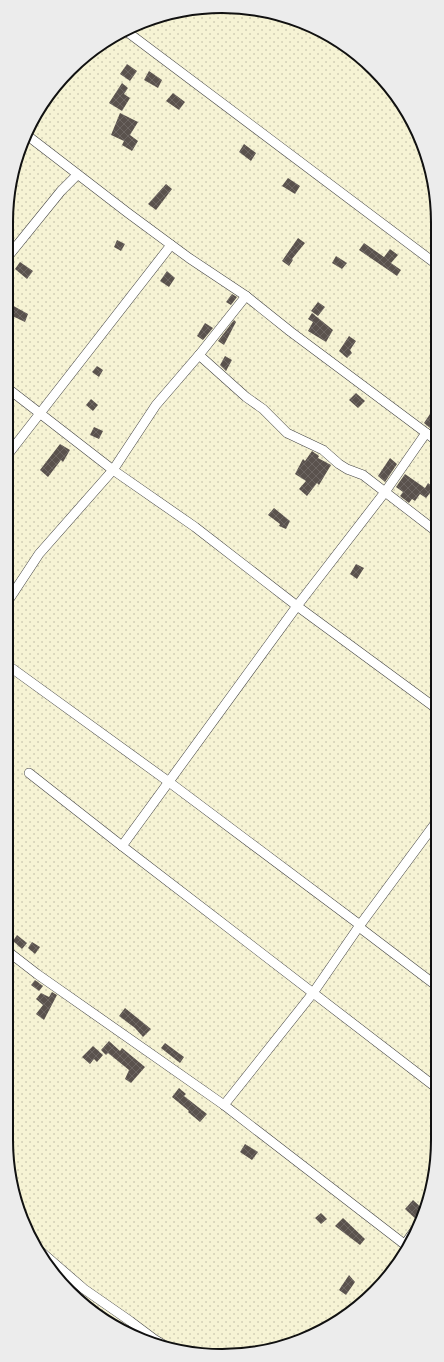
<svg xmlns="http://www.w3.org/2000/svg" width="444" height="1362" viewBox="0 0 444 1362" font-family="'Times New Roman',serif">
<defs>
<pattern id="farmland-dots" width="8" height="8" patternUnits="userSpaceOnUse"><rect width="8" height="8" fill="#f6f3d4"/><path d="M2 2h.1M6 6h.1" fill="none" stroke="#d2cfb5" stroke-width="1.8" stroke-linecap="round"/></pattern>
<pattern id="building-cross-hatch" width="8" height="8" patternUnits="userSpaceOnUse"><rect width="8" height="8" fill="#5a524d"/><path d="M0 0l8 8M0 8l8-8" fill="none" stroke="#6d6662"/></pattern>
</defs>
<rect width="100%" height="100%" fill="#fffdf5"/>
<polygon fill="url(#farmland-dots)" points="194,8 278,13 330,35 384,79 416,127 436,194 438,1140 431,1196 401,1260 342,1319 278,1349 194,1354 126,1334 60,1283 22,1222 6,1140 6,222 13,166 50,91 114,35"/>
<g fill="url(#building-cross-hatch)">
<polygon points="127,64 137,71 130,81 120,74"/>
<polygon points="149,71 162,80 158,88 144,80"/>
<polygon points="122,83 128,88 124,94 130,98 122,111 109,103"/>
<polygon points="173,93 185,102 179,110 166,101"/>
<polygon points="120,113 138,122 130,135 138,141 132,151 122,145 124,141 111,135"/>
<polygon points="244,144 256,153 251,161 239,152"/>
<polygon points="288,178 300,186 295,194 282,186"/>
<polygon points="166,184 172,189 156,210 148,204"/>
<polygon points="298,238 305,243 292,259 293,260 289,266 282,261"/>
<polygon points="117,240 125,244 121,251 114,247"/>
<polygon points="364,243 384,257 390,249 398,255 391,263 401,270 397,276 359,250"/>
<polygon points="336,256 347,263 342,269 332,263"/>
<polygon points="20,262 33,271 27,279 15,269"/>
<polygon points="167,271 175,278 169,287 160,281"/>
<polygon points="232,294 237,297 231,305 226,302"/>
<polygon points="318,302 325,307 318,316 311,311"/>
<polygon points="10,304 28,314 25,322 6,313 6,310"/>
<polygon points="312,313 333,330 326,342 308,331 313,322 308,319"/>
<polygon points="234,320 236,322 224,345 218,341"/>
<polygon points="205,323 213,328 203,340 197,336"/>
<polygon points="349,336 356,341 350,350 352,353 347,358 339,351"/>
<polygon points="225,356 232,360 226,371 220,365"/>
<polygon points="97,366 103,370 99,377 92,372"/>
<polygon points="356,393 365,401 358,408 349,400"/>
<polygon points="91,399 98,405 93,411 86,405"/>
<polygon points="430,414 437,419 430,428 424,423"/>
<polygon points="94,427 103,431 99,439 90,435"/>
<polygon points="60,444 70,450 63,462 61,460 48,477 40,470"/>
<polygon points="312,451 319,456 318,458 331,465 319,485 317,483 307,496 299,489 306,481 295,474 303,459 305,461"/>
<polygon points="390,458 397,464 385,482 378,476"/>
<polygon points="405,474 425,488 428,483 434,488 426,498 420,494 415,501 412,499 409,503 400,496 403,492 396,487"/>
<polygon points="274,508 290,521 286,529 279,526 280,524 268,515"/>
<polygon points="356,564 364,568 357,579 350,574"/>
<polygon points="17,935 27,943 22,949 13,941"/>
<polygon points="32,942 40,947 35,954 28,948"/>
<polygon points="35,980 43,986 39,991 31,985"/>
<polygon points="52,992 57,995 44,1020 36,1014 43,1005 36,999 41,993 49,997"/>
<polygon points="125,1008 151,1029 143,1037 135,1028 119,1016"/>
<polygon points="109,1041 120,1051 122,1048 145,1067 131,1083 125,1079 129,1070 108,1053 106,1055 101,1050"/>
<polygon points="165,1043 184,1057 180,1063 161,1048"/>
<polygon points="93,1046 103,1055 97,1062 94,1059 90,1064 82,1057"/>
<polygon points="179,1088 186,1094 184,1096 207,1114 200,1122 188,1112 189,1111 172,1097"/>
<polygon points="245,1144 258,1152 252,1160 240,1152"/>
<polygon points="413,1200 424,1210 419,1222 405,1209"/>
<polygon points="321,1213 327,1219 321,1224 315,1218"/>
<polygon points="343,1218 365,1239 360,1245 335,1226"/>
<polygon points="349,1275 355,1282 346,1295 339,1290"/>
</g>
<g fill="none" stroke-linecap="round" stroke-linejoin="round">
<defs>
<g id="minor">
<polyline points="126,31 436,264"/>
<polyline points="28,136 128,213 189,258 246,296 291,332 437,441"/>
<polyline points="6,259 61,191 77,175"/>
<polyline points="199,355 246,296"/>
<polyline points="6,387 113,470 195,527 297,606 437,709"/>
<polyline points="6,457 171,245"/>
<polyline points="6,604 39,554 113,470 156,405 199,355 246,397 263,409 287,433 323,450 339,464 347,469 363,475 437,532"/>
<polyline points="6,664 169,782 360,925"/>
<polyline points="29,773 122,846 297,606 385,492 426,433"/>
<polyline points="122,846 438,1089"/>
<polyline points="359,927 438,987"/>
<polyline points="6,950 37,974 224,1105 408,1247"/>
<polyline points="224,1105 313,993 360,925 437,821"/>
<polyline points="405,1244 415,1230"/>
<polyline points="39,1250 84,1289 130,1321 154,1339 164,1345"/>
</g>
</defs>
<use href="#minor" stroke="#444" stroke-width="10"/>
<use href="#minor" stroke="#fff" stroke-width="9"/>
</g>
<path d="M0 0H444V1362H0ZM222 13H222A209 209 0 0 1 431 222V1140A209 209 0 0 1 222 1349H222A209 209 0 0 1 13 1140V222A209 209 0 0 1 222 13Z" fill="#ececec" fill-rule="evenodd"/>
<path fill="none" stroke="#111" stroke-width="2" d="M222 13H222A209 209 0 0 1 431 222V1140A209 209 0 0 1 222 1349H222A209 209 0 0 1 13 1140V222A209 209 0 0 1 222 13Z"/>
</svg>
